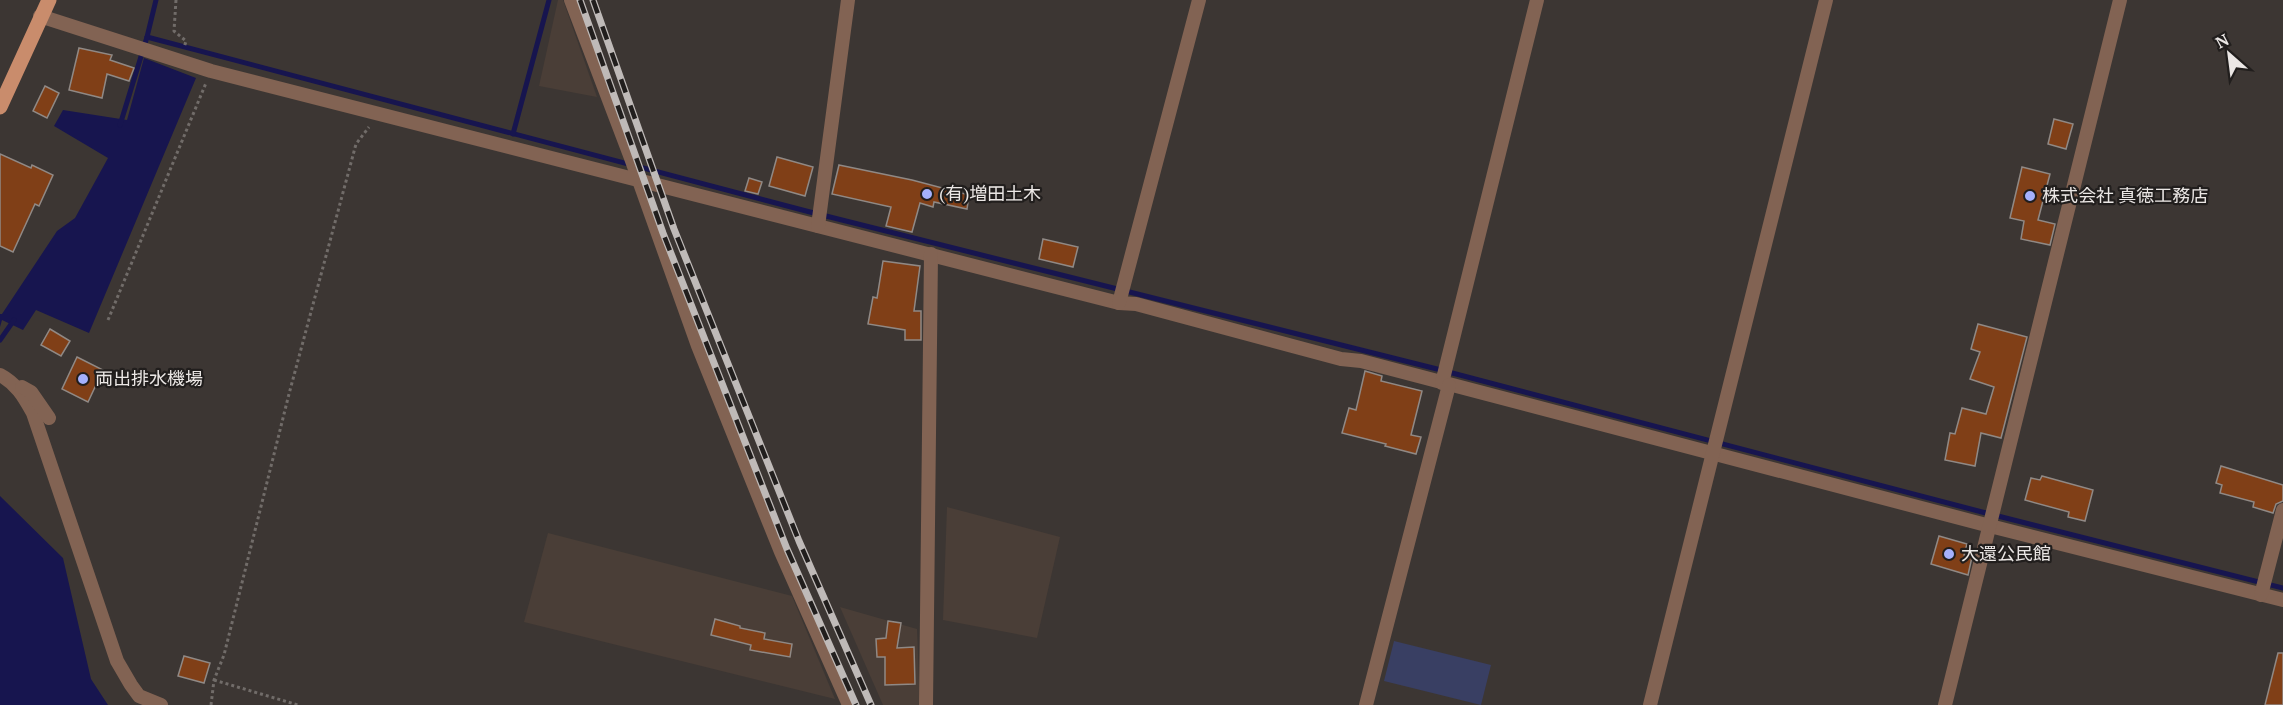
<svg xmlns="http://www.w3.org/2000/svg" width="2283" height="705" viewBox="0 0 2283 705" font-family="'PT Serif','Noto Sans JP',serif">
<rect width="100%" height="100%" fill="#3c3633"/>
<g fill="#4a3e37">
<polygon points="558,0 563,0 597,97 539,86"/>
<polygon points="947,507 1060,537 1037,638 943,620"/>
<polygon points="548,533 792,596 835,699 524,622"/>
<polygon points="840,607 917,629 920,705 883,705"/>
</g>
<polygon fill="#393f63" points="1394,641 1491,665 1481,705 1384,681"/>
<g fill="#17154f">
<polygon points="144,58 196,78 89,333 36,310 23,330 2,320 0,327 0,314 2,314 57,231 75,218 108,158 54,126 63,110 127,120"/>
<polygon points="0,496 63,558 91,679 108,705 0,705"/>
</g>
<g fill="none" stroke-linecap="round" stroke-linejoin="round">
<g stroke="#17154f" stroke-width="5">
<polyline points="147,37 810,212 1437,369 1982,512 2283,588"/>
<polyline points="120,125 147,37 156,0"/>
<polyline points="513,134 549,0"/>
<polyline points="0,340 14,320"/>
</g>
</g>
<g fill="#803f17" stroke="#908985" stroke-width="1.5">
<polygon points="79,48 112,55 110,60 134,68 129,81 107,74 102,98 69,90"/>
<polygon points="45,86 59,93 47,118 33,111"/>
<polygon points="2054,119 2073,124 2066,149 2048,144"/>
<polygon points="0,154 31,168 32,165 53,175 39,206 35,204 13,252 0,246"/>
<polygon points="777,157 813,167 805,196 769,186"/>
<polygon points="839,165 912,180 969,195 967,209 934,202 933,207 920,203 912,232 886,226 891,207 832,194"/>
<polygon points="2022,167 2050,174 2038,220 2055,224 2050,245 2021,239 2024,221 2010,218"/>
<polygon points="749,178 762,182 758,194 745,191"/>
<polygon points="1043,239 1078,247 1073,267 1039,259"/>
<polygon points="883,261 920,266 914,311 921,311 921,340 905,340 905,330 868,324 873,297 877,298"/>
<polygon points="1978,324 2027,337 2001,438 1981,433 1975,466 1945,460 1950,433 1955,434 1962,408 1986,414 1994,387 1970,379 1980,352 1971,349"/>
<polygon points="50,329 70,341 61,356 41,345"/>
<polygon points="77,357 103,370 88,402 62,389"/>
<polygon points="1365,371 1382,376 1381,381 1422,391 1411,435 1421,437 1416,454 1385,446 1386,444 1342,433 1349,408 1356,410"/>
<polygon points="2221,466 2283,485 2283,501 2276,504 2273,513 2253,507 2254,502 2220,493 2222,485 2216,483"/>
<polygon points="2042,476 2093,490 2085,521 2068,517 2069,512 2025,500 2031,478 2040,480"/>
<polygon points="1939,536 1967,544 1964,555 1972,557 1968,575 1931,564"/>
<polygon points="715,619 740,626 740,628 765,633 764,639 792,644 790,657 750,650 751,645 711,635"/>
<polygon points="888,621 901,623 897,648 914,647 915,684 885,685 885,657 877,657 876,639 886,638"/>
<polygon points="2278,653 2283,653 2283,705 2265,705"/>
<polygon points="184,656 210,663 204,683 178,676"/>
</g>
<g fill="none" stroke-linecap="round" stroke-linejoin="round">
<g stroke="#716c69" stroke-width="3" stroke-dasharray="3 3" stroke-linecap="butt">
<polyline points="176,0 174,31 186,41 184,48"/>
<polyline points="108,320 206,83"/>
<polyline points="214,680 298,705"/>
<polyline points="211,705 214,680 224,655 289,394 356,144 369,127"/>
</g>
<g stroke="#826353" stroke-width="14">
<polyline points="571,0 631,158 698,346 781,552 849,705"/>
<polyline points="40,16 211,71 1119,303 1136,304 1341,359 1361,361 1990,526 2283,600"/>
<polyline points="818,226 848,0"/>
<polyline points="1119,303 1199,0"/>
<path d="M0,375C17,384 24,397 33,413L117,661L131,685L139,696L161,705"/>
<polyline points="1442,383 1537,0"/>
<polyline points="22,387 31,392 49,418"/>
<polyline points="2261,595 2283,510"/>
<polyline points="926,705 931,254"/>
<polyline points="1366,705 1449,385"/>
<polyline points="1650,705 1826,0"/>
<polyline points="1945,705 2120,0"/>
</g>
<polyline stroke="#c98c6c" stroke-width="15" points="0,107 49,0"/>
<defs>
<g id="rail">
<polyline points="580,0 663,233 787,549 856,705"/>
<polyline points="593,0 674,229 799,541 871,705"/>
</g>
</defs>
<use href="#rail" stroke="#bfbab8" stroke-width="7"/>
<use href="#rail" stroke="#211e1d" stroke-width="4.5" stroke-dasharray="14" stroke-linecap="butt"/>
</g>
<g fill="#a5b1fc" stroke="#211e1d" stroke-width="2">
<circle cx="927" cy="194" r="6"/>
<circle cx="2030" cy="196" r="6"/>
<circle cx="83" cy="379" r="6"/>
<circle cx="1949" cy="554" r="6"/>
</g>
<g text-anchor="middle" stroke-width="4.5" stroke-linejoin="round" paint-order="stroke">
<g font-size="18" fill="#ebe7e5" stroke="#211e1d" text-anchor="start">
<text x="939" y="200">(有)増田土木</text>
<text x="2042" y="202">株式会社 真徳工務店</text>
<text x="95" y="385">両出排水機場</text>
<text x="1961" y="560">大還公民館</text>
</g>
</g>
<g transform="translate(2229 54) rotate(332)" stroke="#211e1d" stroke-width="4.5" paint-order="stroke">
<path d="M0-4.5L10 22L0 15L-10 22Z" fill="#ebe7e5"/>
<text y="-9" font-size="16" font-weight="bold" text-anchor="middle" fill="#ebe7e5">N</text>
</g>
</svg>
